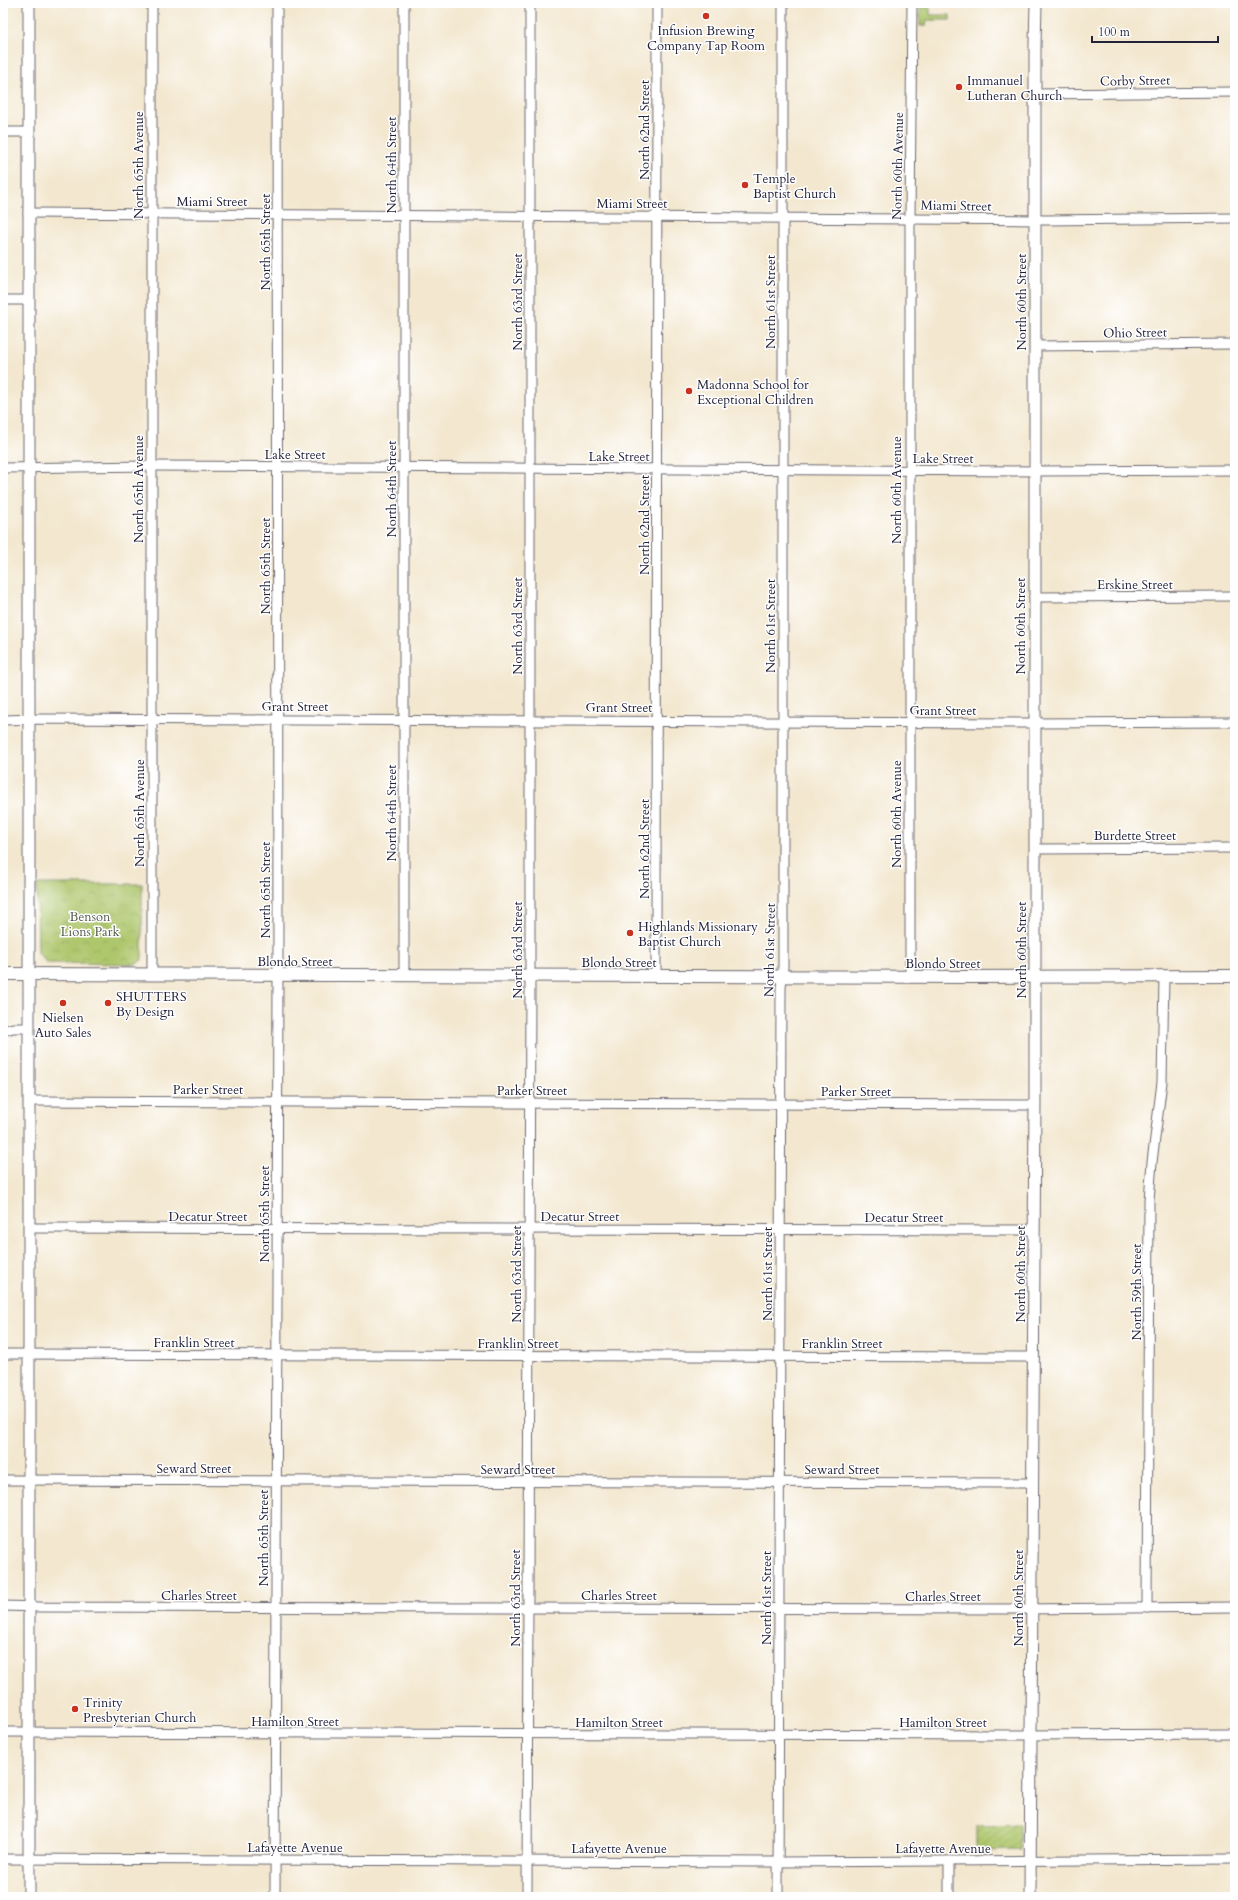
<svg xmlns="http://www.w3.org/2000/svg" width="1238" height="1900" viewBox="0 0 1238 1900" font-family="Cardo,serif">
<defs>
<pattern id="park-crowns" width="20" height="18" patternUnits="userSpaceOnUse"><rect width="20" height="18" fill="#aec66c"/><path d="M2 6a3 3 0 1 1 6 0M12 15a3 3 0 1 1 6 0" fill="none" stroke="#95aa5e"/></pattern>
<pattern id="garden-furrows" width="10" height="10" patternUnits="userSpaceOnUse"><rect width="10" height="10" fill="#aec66c"/><path d="M-1 1l2-2M0 10L10 0M9 11l2-2" fill="none" stroke="#95aa5e"/></pattern>
</defs>
<rect width="100%" height="100%" fill="#fff"/>
<filter id="ink" filterUnits="userSpaceOnUse"><feTurbulence type="fractalNoise" baseFrequency=".025" numOctaves="2"/><feDisplacementMap in="SourceGraphic" scale="8" xChannelSelector="R" yChannelSelector="G"/><feConvolveMatrix kernelMatrix="1 2 1 2 8 2 1 2 1" color-interpolation-filters="sRGB"/></filter>
<filter id="wash" filterUnits="userSpaceOnUse"><feTurbulence type="fractalNoise" baseFrequency=".012" numOctaves="4" result="noise"/><feDisplacementMap in="SourceGraphic" scale="16" xChannelSelector="R" yChannelSelector="G"/><feGaussianBlur stdDeviation="0.9" result="paint"/><feColorMatrix in="noise" values="0 0 0 0 0 0 0 0 0 0 0 0 0 0 0 0 0 1.4 0 .05"/><feComposite in="paint" operator="in"/></filter>
<g filter="url(#wash)">
<rect width="100%" height="100%" fill="#f3e7cf"/>
<polygon fill="#aec66c" stroke="#687454" points="920,3 924,3 924,8 930,8 930,15 950,15 950,20 927,20 926,26 920,26"/>
<polygon fill="url(#park-crowns)" stroke="#687454" points="37,884 142,884 142,960 135,964 47,963 38,953"/>
<polygon fill="url(#garden-furrows)" stroke="#687454" points="1020,1824 1020,1850 977,1851 977,1825"/>
</g>
<g filter="url(#ink)">
<g fill="none" stroke-linecap="round" stroke-linejoin="round">
<defs>
<g id="minor">
<polyline points="404,3 404,976"/>
<polyline points="1035,94 1235,92"/>
<polyline points="3,132 29,132"/>
<polyline points="28,213 1046,220 1235,218"/>
<polyline points="3,300 28,300"/>
<polyline points="1035,346 1235,344"/>
<polyline points="3,468 151,466 1034,471 1235,470"/>
<polyline points="1034,597 1235,596"/>
<polyline points="3,720 39,719 1034,723 1235,722"/>
<polyline points="1035,849 1235,848"/>
<polyline points="152,974 152,3"/>
<polyline points="656,976 657,3"/>
<polyline points="910,977 910,218 912,3"/>
<polyline points="3,1031 13,1028 29,1028"/>
<polyline points="30,1101 1035,1105"/>
<polyline points="30,1228 1034,1230"/>
<polyline points="3,1354 1033,1357"/>
<polyline points="3,1480 1033,1483"/>
<polyline points="3,1606 41,1607 1021,1609 1235,1607"/>
<polyline points="1147,1608 1149,1200 1152,1162 1162,1082 1164,977"/>
<polyline points="3,1732 1018,1735 1235,1734"/>
<polyline points="3,1859 778,1862 1235,1859"/>
<polyline points="949,1861 949,1897"/>
<polyline points="275,1897 278,975 277,3"/>
<polyline points="527,1897 530,976 530,3"/>
<polyline points="778,1897 781,988 783,967 783,3"/>
</g>
<g id="tertiary">
<polyline points="29,3 29,1897"/>
<polyline points="1030,1897 1035,1098 1035,45 1036,3"/>
</g>
<polyline id="secondary" points="3,974 972,977 1235,976"/>
</defs>
<use href="#minor" stroke="#6b676f" stroke-width="11"/>
<use href="#tertiary" stroke="#6b676f" stroke-width="13"/>
<use href="#secondary" stroke="#6b676f" stroke-width="14"/>
<use href="#minor" stroke="#fff" stroke-width="9"/>
<use href="#tertiary" stroke="#fff" stroke-width="11"/>
<use href="#secondary" stroke="#fff" stroke-width="12"/>
</g>
</g>
<g fill="#c8321e" stroke="#fff" stroke-width="1.5">
<circle cx="706" cy="16" r="4"/>
<circle cx="959" cy="87" r="4"/>
<circle cx="745" cy="185" r="4"/>
<circle cx="689" cy="391" r="4"/>
<circle cx="630" cy="933" r="4"/>
<circle cx="63" cy="1003" r="4"/>
<circle cx="108" cy="1003" r="4"/>
<circle cx="75" cy="1709" r="4"/>
</g>
<g text-anchor="middle" stroke-width="3" stroke-linejoin="round" paint-order="stroke">
<g font-size="13" fill="#22223b" stroke="#fff" text-anchor="start">
<text x="706" y="35" text-anchor="middle">Infusion Brewing<tspan x="706" dy="15">Company Tap Room</tspan></text>
<text x="967" y="85">Immanuel<tspan x="967" dy="15">Lutheran Church</tspan></text>
<text x="753" y="183">Temple<tspan x="753" dy="15">Baptist Church</tspan></text>
<text x="697" y="389">Madonna School for<tspan x="697" dy="15">Exceptional Children</tspan></text>
<text x="638" y="931">Highlands Missionary<tspan x="638" dy="15">Baptist Church</tspan></text>
<text x="116" y="1001">SHUTTERS<tspan x="116" dy="15">By Design</tspan></text>
<text x="63" y="1022" text-anchor="middle">Nielsen<tspan x="63" dy="15">Auto Sales</tspan></text>
<text x="83" y="1707">Trinity<tspan x="83" dy="15">Presbyterian Church</tspan></text>
</g>
<g font-size="13" fill="#22223b" stroke="#fff">
<text transform="translate(1135 80) rotate(-1)" y="5">Corby Street</text>
<text transform="translate(644 130) rotate(-90)" y="5">North 62nd Street</text>
<text transform="translate(138 165) rotate(-90)" y="5">North 65th Avenue</text>
<text transform="translate(391 165) rotate(-90)" y="5">North 64th Street</text>
<text transform="translate(897 166) rotate(-89)" y="5">North 60th Avenue</text>
<text x="212" y="206">Miami Street</text>
<text x="632" y="208">Miami Street</text>
<text transform="translate(956 205) rotate(1)" y="5">Miami Street</text>
<text transform="translate(265 242) rotate(-90)" y="5">North 65th Street</text>
<text transform="translate(517 302) rotate(-90)" y="5">North 63rd Street</text>
<text transform="translate(770 302) rotate(-90)" y="5">North 61st Street</text>
<text transform="translate(1021 302) rotate(-90)" y="5">North 60th Street</text>
<text transform="translate(1135 332) rotate(-1)" y="5">Ohio Street</text>
<text x="295" y="459">Lake Street</text>
<text x="619" y="461">Lake Street</text>
<text x="943" y="463">Lake Street</text>
<text transform="translate(138 489) rotate(-90)" y="5">North 65th Avenue</text>
<text transform="translate(391 489) rotate(-90)" y="5">North 64th Street</text>
<text transform="translate(896 490) rotate(-90)" y="5">North 60th Avenue</text>
<text transform="translate(644 525) rotate(-90)" y="5">North 62nd Street</text>
<text transform="translate(265 566) rotate(-90)" y="5">North 65th Street</text>
<text x="1135" y="589">Erskine Street</text>
<text transform="translate(517 626) rotate(-90)" y="5">North 63rd Street</text>
<text transform="translate(770 626) rotate(-90)" y="5">North 61st Street</text>
<text transform="translate(1020 626) rotate(-90)" y="5">North 60th Street</text>
<text x="295" y="711">Grant Street</text>
<text x="619" y="712">Grant Street</text>
<text x="943" y="715">Grant Street</text>
<text transform="translate(139 813) rotate(-90)" y="5">North 65th Avenue</text>
<text transform="translate(391 813) rotate(-90)" y="5">North 64th Street</text>
<text transform="translate(896 814) rotate(-90)" y="5">North 60th Avenue</text>
<text x="1135" y="840">Burdette Street</text>
<text transform="translate(644 849) rotate(-90)" y="5">North 62nd Street</text>
<text transform="translate(265 890) rotate(-90)" y="5">North 65th Street</text>
<text transform="translate(517 950) rotate(-90)" y="5">North 63rd Street</text>
<text transform="translate(769 950) rotate(-89)" y="5">North 61st Street</text>
<text transform="translate(1021 950) rotate(-90)" y="5">North 60th Street</text>
<text x="295" y="966">Blondo Street</text>
<text x="619" y="967">Blondo Street</text>
<text x="943" y="968">Blondo Street</text>
<text x="208" y="1094">Parker Street</text>
<text x="532" y="1095">Parker Street</text>
<text x="856" y="1096">Parker Street</text>
<text transform="translate(264 1214) rotate(-90)" y="5">North 65th Street</text>
<text x="208" y="1221">Decatur Street</text>
<text x="580" y="1221">Decatur Street</text>
<text x="904" y="1222">Decatur Street</text>
<text transform="translate(516 1274) rotate(-90)" y="5">North 63rd Street</text>
<text transform="translate(767 1274) rotate(-90)" y="5">North 61st Street</text>
<text transform="translate(1020 1274) rotate(-90)" y="5">North 60th Street</text>
<text transform="translate(1136 1292) rotate(-90)" y="5">North 59th Street</text>
<text x="194" y="1347">Franklin Street</text>
<text x="518" y="1348">Franklin Street</text>
<text x="842" y="1348">Franklin Street</text>
<text x="194" y="1473">Seward Street</text>
<text x="518" y="1474">Seward Street</text>
<text x="842" y="1474">Seward Street</text>
<text transform="translate(263 1538) rotate(-90)" y="5">North 65th Street</text>
<text x="199" y="1600">Charles Street</text>
<text x="619" y="1600">Charles Street</text>
<text x="943" y="1601">Charles Street</text>
<text transform="translate(515 1598) rotate(-90)" y="5">North 63rd Street</text>
<text transform="translate(766 1598) rotate(-90)" y="5">North 61st Street</text>
<text transform="translate(1018 1598) rotate(-90)" y="5">North 60th Street</text>
<text x="295" y="1726">Hamilton Street</text>
<text x="619" y="1727">Hamilton Street</text>
<text x="943" y="1727">Hamilton Street</text>
<text x="295" y="1852">Lafayette Avenue</text>
<text x="619" y="1853">Lafayette Avenue</text>
<text x="943" y="1853">Lafayette Avenue</text>
</g>
<g font-size="13" fill="#535b4c" stroke="#fff">
<text x="90" y="921">Benson<tspan x="90" dy="15">Lions Park</tspan></text>
</g>
</g>
<rect width="1238" height="1900" fill="none" stroke="#fff" stroke-width="16"/>
<path d="M1092 36v6h126v-6" fill="none" stroke="#22223b" stroke-width="2"/>
<text x="1098" y="36" font-size="12" fill="#22223b" stroke="#ffffff" stroke-width="3" paint-order="stroke">100 m</text>
</svg>
